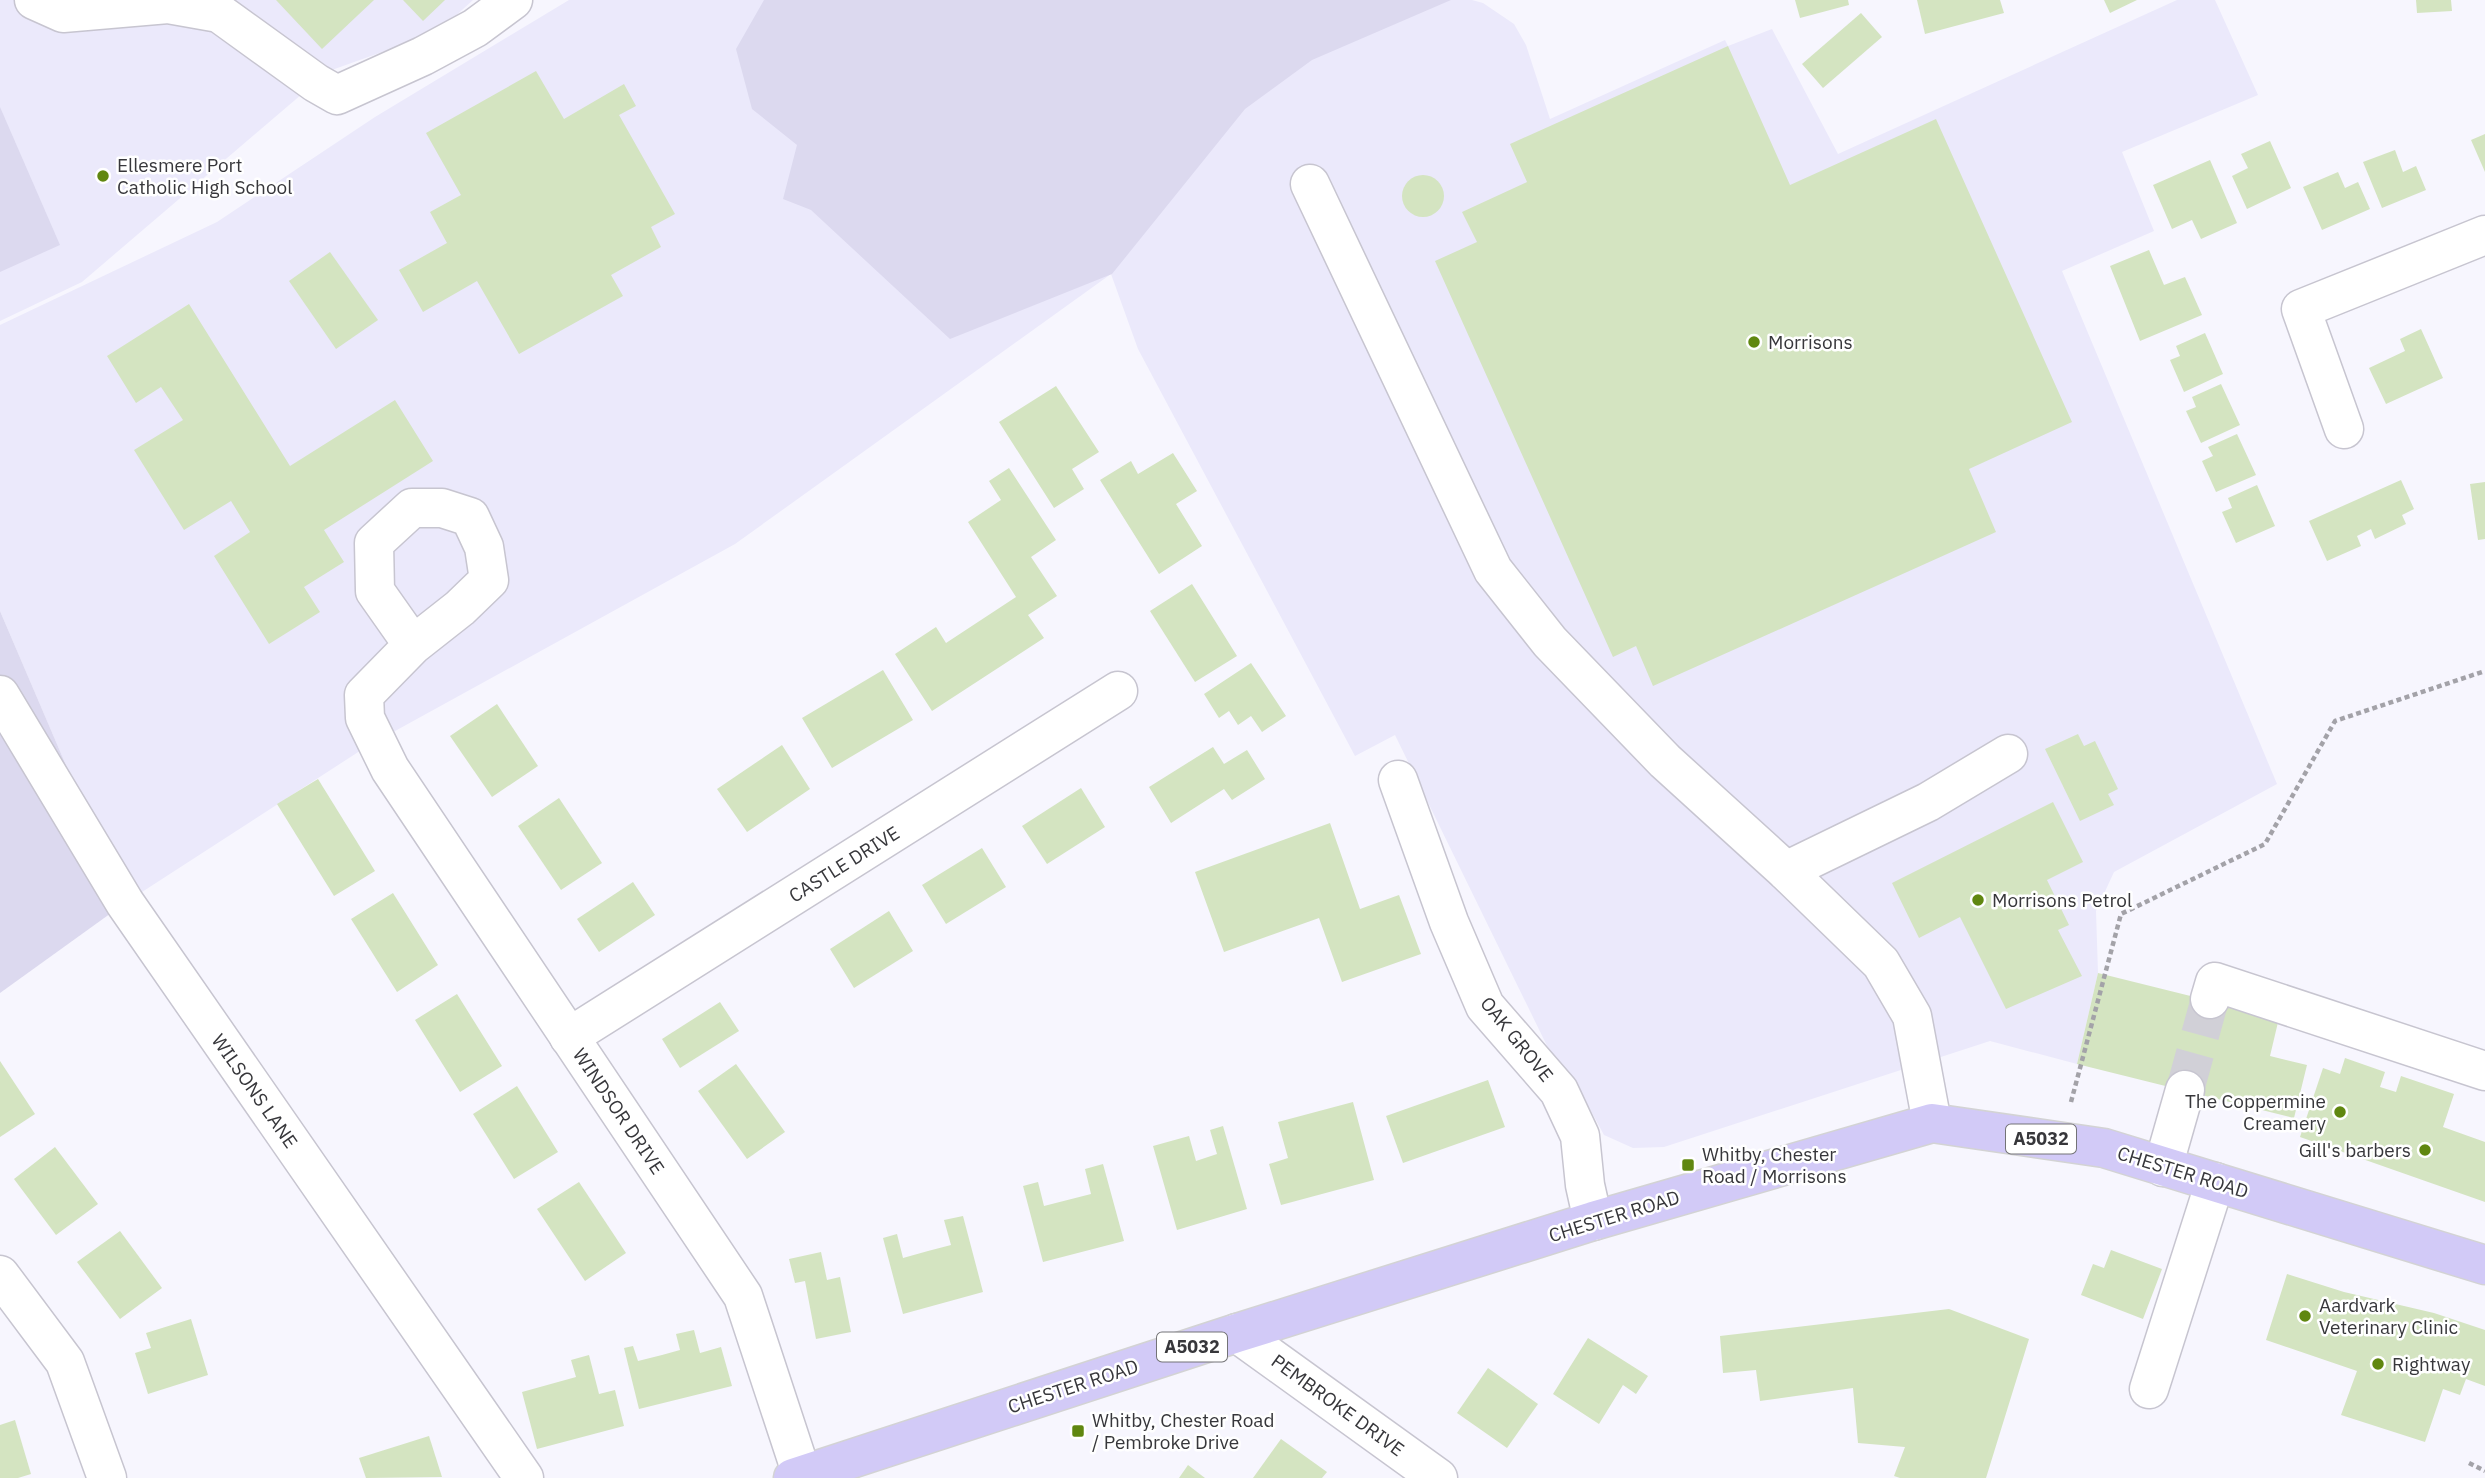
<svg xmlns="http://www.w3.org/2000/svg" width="2485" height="1478" viewBox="0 0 2485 1478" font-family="'IBM Plex Sans',sans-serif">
<rect width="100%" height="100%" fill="#f7f6fe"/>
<g fill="#ebe9fb">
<polygon points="0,0 473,0 438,32 329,71 82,282 0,321"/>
<polygon points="569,0 1472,0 1483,3 1514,24 1526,45 1550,119 1725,40 1728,46 1772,29 1838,154 2177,0 2215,0 2258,95 2122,152 2154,231 2062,271 2277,784 2114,872 2096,911 2098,973 2077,1064 1990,1041 1664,1147 1633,1148 1604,1135 1586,1102 1551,1054 1395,735 1355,756 1138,349 1111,274 735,544 366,747 125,903 0,611 0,325 217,222 375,117"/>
</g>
<g fill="#dcd9ef">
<polygon points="764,0 1451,0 1312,60 1245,109 1112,274 950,339 811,210 783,199 797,145 752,109 736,49"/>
<polygon points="0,107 60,245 0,272"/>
<polygon points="0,611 125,903 0,993"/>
</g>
<g fill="#d4e4c1">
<polygon points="276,0 374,0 322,49"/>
<polygon points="403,0 445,0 423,21"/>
<polygon points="1795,0 1848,0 1849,5 1800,18"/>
<polygon points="1917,0 2000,0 2004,13 1925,34"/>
<polygon points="2104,0 2137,0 2110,13"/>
<polygon points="2416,0 2451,0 2452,11 2417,13"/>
<polygon points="1861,13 1882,37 1823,88 1802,64"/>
<polygon points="1728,46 1790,185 1936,119 2072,422 1969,469 1996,532 1653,686 1636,646 1613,657 1435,261 1477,242 1462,212 1527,182 1510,144"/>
<polygon points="536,71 564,119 624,84 636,106 619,115 675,214 651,227 661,247 611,275 623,296 519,354 477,281 423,312 399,270 447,243 430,212 461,195 426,133"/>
<polygon points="2485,134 2485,172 2471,140"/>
<polygon points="2270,141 2291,188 2247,209 2232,176 2248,168 2241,154"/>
<polygon points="2395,150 2403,172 2416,166 2426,190 2382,208 2363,162"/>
<polygon points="2210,160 2237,223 2201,239 2192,220 2172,229 2153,185"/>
<polygon points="2338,172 2345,188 2358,182 2370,209 2322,230 2303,187"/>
<circle cx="1423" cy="196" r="21"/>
<polygon points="2149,250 2164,285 2185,277 2202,315 2140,341 2110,266"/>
<polygon points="330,252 378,320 336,349 289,281"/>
<polygon points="189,304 290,466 395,400 433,461 324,530 344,562 304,587 320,612 269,644 214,556 250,532 231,501 184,530 134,450 183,420 161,387 136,403 107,356"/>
<polygon points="2421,329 2443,378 2386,404 2369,368 2405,351 2400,339"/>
<polygon points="2205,333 2223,374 2184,392 2170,360 2180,356 2176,346"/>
<polygon points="2221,384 2240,425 2201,443 2186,411 2196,407 2192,397"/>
<polygon points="1056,386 1099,452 1072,469 1084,489 1054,508 999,422"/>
<polygon points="2237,434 2256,475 2216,492 2202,461 2213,456 2208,447"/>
<polygon points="1173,453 1197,491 1176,504 1202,546 1159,574 1100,480 1131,461 1138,474"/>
<polygon points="1009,468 1056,540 1031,557 1057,596 1028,615 1044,638 932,711 895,654 936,627 946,643 1016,597 968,522 1001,500 989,481"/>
<polygon points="2401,480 2414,509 2402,515 2406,524 2375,539 2371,529 2357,536 2361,546 2327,561 2309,521"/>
<polygon points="2485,482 2485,539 2478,540 2470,484"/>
<polygon points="2257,485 2275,526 2236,543 2222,512 2232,508 2228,498"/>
<polygon points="1192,584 1237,656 1195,682 1150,611"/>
<polygon points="1251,663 1286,716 1262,732 1251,716 1238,725 1229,711 1219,718 1204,694"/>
<polygon points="883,670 913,720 832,768 802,718"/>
<polygon points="497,704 538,766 492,797 450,736"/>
<polygon points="2078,734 2084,746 2095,741 2118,789 2108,794 2114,805 2080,821 2045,749"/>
<polygon points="782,745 810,789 747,832 717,789"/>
<polygon points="1213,747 1224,764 1247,750 1265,779 1232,800 1224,789 1171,823 1149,787"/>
<polygon points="318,779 375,871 334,896 277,804"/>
<polygon points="1081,788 1105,827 1047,864 1022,826"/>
<polygon points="559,798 602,863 561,890 518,826"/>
<polygon points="2053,802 2083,862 2047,880 2069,925 2058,930 2082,976 2006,1009 1960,917 1919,938 1892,883"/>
<polygon points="1330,823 1360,909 1399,895 1421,954 1342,982 1319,918 1224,952 1195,872"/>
<polygon points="982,848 1006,887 946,924 922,885"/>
<polygon points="633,882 655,915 599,952 577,919"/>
<polygon points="393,893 438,965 397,992 351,919"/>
<polygon points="889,911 913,951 854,988 830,949"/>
<polygon points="2098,973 2279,1018 2270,1056 2307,1065 2294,1118 2077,1064"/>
<polygon points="457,994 502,1066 460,1092 415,1020"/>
<polygon points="720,1002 739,1031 680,1068 662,1039"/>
<polygon points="2345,1058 2385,1072 2380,1087 2396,1092 2401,1076 2454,1094 2443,1127 2485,1142 2485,1202 2300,1137 2323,1068 2340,1074"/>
<polygon points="0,1061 35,1114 0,1137"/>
<polygon points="736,1064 785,1132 747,1159 698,1091"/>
<polygon points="1488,1080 1505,1127 1403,1163 1386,1116"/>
<polygon points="517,1086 558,1152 514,1179 473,1114"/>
<polygon points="1353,1102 1374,1180 1281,1205 1269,1164 1288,1158 1278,1122"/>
<polygon points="1223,1126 1247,1209 1177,1230 1153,1146 1189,1136 1196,1161 1217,1154 1210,1130"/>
<polygon points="55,1147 98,1204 56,1235 14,1179"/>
<polygon points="1103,1164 1124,1241 1043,1262 1023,1186 1038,1182 1044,1206 1091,1194 1085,1169"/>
<polygon points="579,1182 626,1253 585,1281 537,1209"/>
<polygon points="963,1216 983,1292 903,1314 883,1238 897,1234 903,1258 928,1251 951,1245 944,1220"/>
<polygon points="120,1231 162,1288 120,1319 77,1262"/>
<polygon points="2111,1250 2162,1269 2143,1319 2081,1295 2093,1264 2104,1268"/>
<polygon points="821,1252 827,1280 840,1277 851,1332 816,1339 805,1281 795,1283 789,1259"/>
<polygon points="2287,1274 2344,1292 2434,1313 2485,1330 2485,1386 2466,1379 2460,1395 2443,1389 2425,1442 2341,1415 2357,1371 2266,1340"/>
<polygon points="1949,1309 2029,1339 1986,1478 1900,1478 1894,1476 1905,1447 1858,1443 1853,1388 1760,1401 1756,1370 1723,1373 1720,1336"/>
<polygon points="191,1319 208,1375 148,1394 135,1353 151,1348 146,1333"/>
<polygon points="694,1330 700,1353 721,1347 732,1386 639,1409 624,1348 633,1346 638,1361 662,1355 680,1350 676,1334"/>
<polygon points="1588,1338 1648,1376 1636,1394 1623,1385 1599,1424 1553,1394"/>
<polygon points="589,1355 599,1394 615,1390 624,1426 537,1449 522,1392 576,1377 571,1360"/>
<polygon points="1488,1368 1538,1404 1507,1448 1457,1413"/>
<polygon points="15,1420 31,1474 18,1478 0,1478 0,1425"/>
<polygon points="429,1436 442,1477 366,1478 359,1458"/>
<polygon points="1281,1439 1327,1472 1322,1478 1253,1478"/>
<polygon points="1188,1465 1205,1478 1179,1478"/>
</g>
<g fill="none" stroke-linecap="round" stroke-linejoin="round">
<polyline stroke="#d1d0d7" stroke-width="38" stroke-dasharray="38 19" stroke-linecap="butt" points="2185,1090 2210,999"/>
<defs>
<g id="minor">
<polyline points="34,0 63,13 168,4 219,13 316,83 337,95 423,56 475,28 513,0"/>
<polyline points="1310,184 1493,570 1550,642 1665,761 1786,871 1881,963 1912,1016 1932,1123"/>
<polyline points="2344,429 2301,309 2485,235"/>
<polyline points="413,645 375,591 374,543 412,508 442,508 470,517 484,547 489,580 460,608 413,645 364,695 365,718 390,769 743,1296 802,1475"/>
<polyline points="0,695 125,903 524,1478"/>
<polyline points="1398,780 1449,922 1485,1006 1559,1091 1580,1136 1585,1185 1593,1221"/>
<polyline points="1786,871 1928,802 2008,754"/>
<polyline points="2210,999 2215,982 2485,1071"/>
<polyline points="569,1037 1118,691"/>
<polyline points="2163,1167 2185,1090"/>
<polyline points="0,1275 65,1362 107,1478"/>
<polyline points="1237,1333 1438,1478"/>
<polyline points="2149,1389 2215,1182"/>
</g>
<polyline id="major" points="793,1478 1237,1333 1593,1221 1932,1123 2104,1148 2485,1265"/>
</defs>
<use href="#minor" stroke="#c7c5d0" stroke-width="41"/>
<use href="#major" stroke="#d3d3d4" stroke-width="41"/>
<g stroke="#a3a2a8" stroke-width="4.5" stroke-dasharray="5 3.5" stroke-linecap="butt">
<polyline points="2071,1102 2121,914 2265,844 2335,721 2485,671"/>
<polyline points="2469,1463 2485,1471"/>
</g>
<use href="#minor" stroke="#fff" stroke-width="38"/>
<use href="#major" stroke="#d2caf7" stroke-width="38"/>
</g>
<g fill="#608710" stroke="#fff" stroke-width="2.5">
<circle cx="103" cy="176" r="7"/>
<circle cx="1754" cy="342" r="7"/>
<circle cx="1978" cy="900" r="7"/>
<circle cx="2340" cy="1112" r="7"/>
<circle cx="2425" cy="1150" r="7"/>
<rect x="1681" y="1158" width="14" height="14" rx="3.5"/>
<circle cx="2305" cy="1316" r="7"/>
<circle cx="2378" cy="1364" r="7"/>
<rect x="1071" y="1424" width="14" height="14" rx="3.5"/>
</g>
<g text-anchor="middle" stroke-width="5" stroke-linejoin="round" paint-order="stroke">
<g fill="#fff" stroke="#737376" stroke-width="2">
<rect x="2006" y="1124.5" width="70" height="29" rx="5"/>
<rect x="1157" y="1332.5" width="70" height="29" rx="5"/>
</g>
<g font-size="18" font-weight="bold" fill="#37373b">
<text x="2041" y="1145">A5032</text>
<text x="1192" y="1353">A5032</text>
</g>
<g font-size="19" fill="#37373b" stroke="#fff" text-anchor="start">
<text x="117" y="172">Ellesmere Port<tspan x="117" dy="22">Catholic High School</tspan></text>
<text x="1768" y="349">Morrisons</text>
<text x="1992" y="907">Morrisons Petrol</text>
<text x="2326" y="1108" text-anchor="end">The Coppermine<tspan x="2326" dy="22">Creamery</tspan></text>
<text x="2411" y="1157" text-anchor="end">Gill's barbers</text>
<text x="1702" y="1161">Whitby, Chester<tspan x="1702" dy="22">Road / Morrisons</tspan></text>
<text x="2319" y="1312">Aardvark<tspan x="2319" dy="22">Veterinary Clinic</tspan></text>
<text x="2392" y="1371">Rightway</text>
<text x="1092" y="1427">Whitby, Chester Road<tspan x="1092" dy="22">/ Pembroke Drive</tspan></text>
</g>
<g font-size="19" fill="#37373b" stroke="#fff">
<text transform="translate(844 864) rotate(-32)" y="7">CASTLE DRIVE</text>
<text transform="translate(1517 1039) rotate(51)" y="7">OAK GROVE</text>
<text transform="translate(255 1091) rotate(55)" y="7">WILSONS LANE</text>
<text transform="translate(619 1111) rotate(56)" y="7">WINDSOR DRIVE</text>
<text transform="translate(2183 1172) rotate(17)" y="7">CHESTER ROAD</text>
<text transform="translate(1614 1216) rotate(-17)" y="7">CHESTER ROAD</text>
<text transform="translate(1073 1386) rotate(-18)" y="7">CHESTER ROAD</text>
<text transform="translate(1338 1405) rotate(36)" y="7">PEMBROKE DRIVE</text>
</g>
</g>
</svg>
